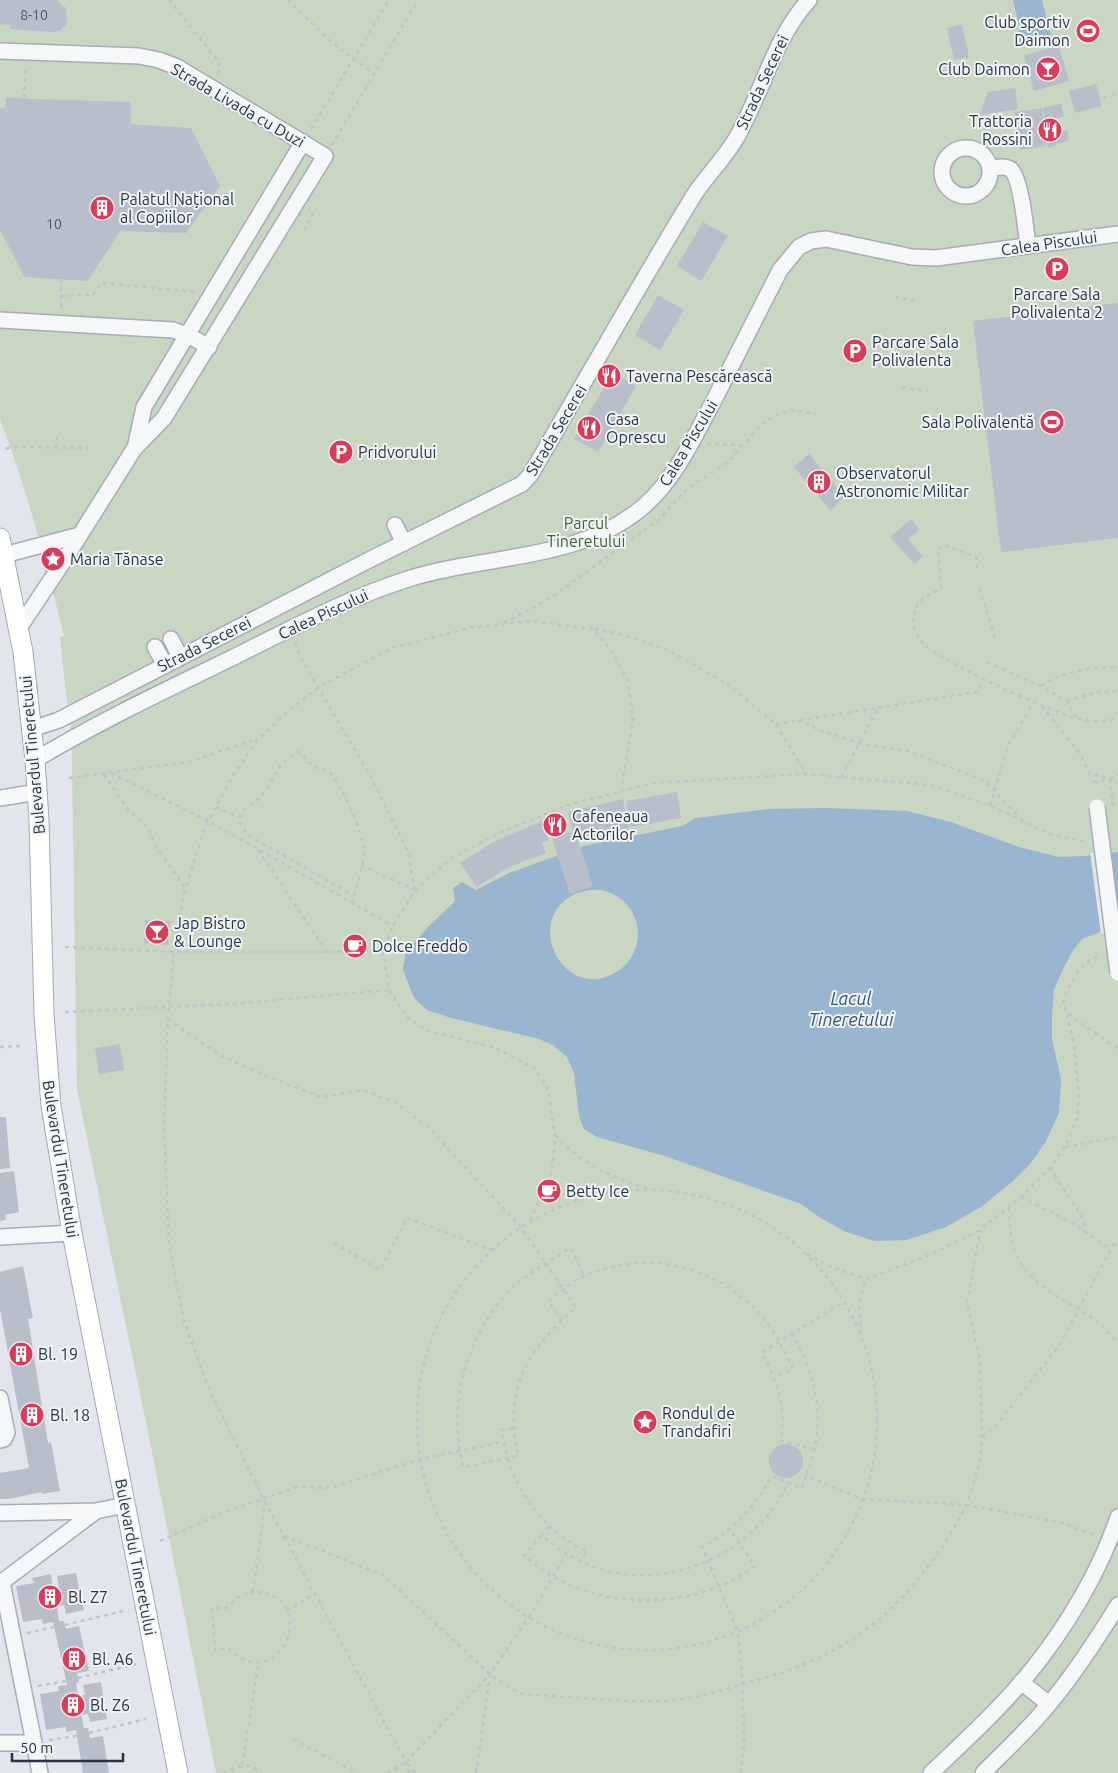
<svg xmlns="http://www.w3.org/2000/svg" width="1118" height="1773" viewBox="0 0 1118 1773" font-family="Ubuntu,sans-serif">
<rect width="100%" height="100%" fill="#e2e6ec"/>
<path fill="#c8d6c2" d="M0,0H1118V1773H216L148,1432L77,1090L71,706L67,703L60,637L64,636L49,576L47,579L41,556L43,555C31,509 17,463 0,419Z"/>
<g fill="#99b5cf" fill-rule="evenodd">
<polygon points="1013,0 1042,0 1051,35 1047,36 1048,41 1032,46 1030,42 1024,43 1018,41 1016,36 1020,29"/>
<path d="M825,808L907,811L951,822L1019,847L1059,857L1084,856L1118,852V929L1100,932L1082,939L1072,952L1062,971L1054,990L1052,1016V1039L1061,1079L1059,1113L1045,1143L1030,1164L1012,1182L981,1207L946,1227L907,1240L875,1241L846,1232L822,1219L801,1204L665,1156L597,1137L584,1129L579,1116L574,1073L567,1057L553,1045L539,1039L451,1018L427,1010L414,998L403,969L405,955L427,928L455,901L453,888L462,882L476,890L509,873L584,846L682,826L696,818L769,809ZM590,890C594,890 600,889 605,891C632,898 646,929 633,954C628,964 621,970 611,975C561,998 523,919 575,894C579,892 585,891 590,890Z"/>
</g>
<polygon fill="#e2e6ec" points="1109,851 1118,931 1101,934 1090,853"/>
<g fill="#b8bfca">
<polygon points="0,0 57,0 66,8 67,23 61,30 53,32 10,29 10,25 0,24"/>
<polygon points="962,25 969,57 954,60 947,28"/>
<polygon points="1059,46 1069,81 1034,91 1024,55"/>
<polygon points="1096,84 1102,106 1075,113 1069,91"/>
<polygon points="1015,88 1018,109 980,115 988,92"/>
<polygon points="6,98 131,102 130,124 191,128 220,186 186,233 120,231 88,281 25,277 0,230 0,108 6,108"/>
<polygon points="1061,104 1064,117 1054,119 1056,134 1067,130 1069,140 1048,148 1043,108"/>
<polygon points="1042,108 1046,146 1020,150 1015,112"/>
<polygon points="703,222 728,236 701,281 677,266"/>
<polygon points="658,295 684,310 660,350 635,335"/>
<polygon points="1118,303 1118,538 1001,552 973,321"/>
<polygon points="613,372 636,386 598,452 574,439"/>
<polygon points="809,454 845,497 830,510 794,467"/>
<polygon points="911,519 919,530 908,539 923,557 914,564 890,537"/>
<polygon points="677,792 681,818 630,827 626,801"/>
<polygon points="623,799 629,828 580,839 578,829 572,830 568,812"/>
<polygon points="542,821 549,840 542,843 546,853 507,868 477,887 460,863 495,841"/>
<polygon points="575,830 593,886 570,894 552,838"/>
<polygon points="145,920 170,921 168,945 144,943"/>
<polygon points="120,1044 124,1070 99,1074 95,1048"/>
<polygon points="0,1117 6,1117 10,1168 0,1169"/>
<polygon points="14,1171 19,1212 5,1215 6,1220 0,1221 0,1173"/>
<polygon points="23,1266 33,1318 28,1319 48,1443 51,1442 60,1491 42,1494 42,1492 8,1499 0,1499 0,1473 29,1468 0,1309 0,1272"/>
<circle cx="786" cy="1461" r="17"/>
<polygon points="76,1573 84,1610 66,1614 64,1605 57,1607 59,1621 64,1621 66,1629 79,1626 89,1671 77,1673 79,1682 76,1683 78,1696 85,1695 83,1685 101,1682 107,1719 90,1722 88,1714 81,1715 84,1728 88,1728 90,1738 103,1736 109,1773 83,1773 76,1730 66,1732 66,1727 46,1730 40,1694 59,1691 58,1686 67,1685 53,1622 43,1624 42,1619 23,1622 16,1586 34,1583 32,1578 51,1574 53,1588 59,1587 57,1576"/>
</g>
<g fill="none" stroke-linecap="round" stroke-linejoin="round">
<defs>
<g id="minor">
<polyline points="0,51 139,56 159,60 177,67 325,156 164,418 134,449 65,559 19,628"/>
<circle cx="966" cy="172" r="24"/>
<path d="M990,168C997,168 1004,165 1010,169C1021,176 1026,231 1028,246"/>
<polyline points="0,320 173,330 188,335 209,347"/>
<polyline points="135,448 144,407 303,142"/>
<polyline points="395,525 404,543"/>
<polyline points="4,555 80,535"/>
<polyline points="171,639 180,657"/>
<polyline points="155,647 165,665"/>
<path d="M32,729L59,720L369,560L522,484L531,474C585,381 638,287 694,195C707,175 725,158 737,137C763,91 773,40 809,0"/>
<path d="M35,760C100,721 168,689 236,656C292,628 348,598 408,579C486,554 579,562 644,506C675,479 693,439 712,404C735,359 758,314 780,270L799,247L811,241L826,239L912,257L936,258L1118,234"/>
<polyline points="0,798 38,792"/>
<polyline points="0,1237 72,1233"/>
<polyline points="0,1398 7,1433 4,1439 0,1440"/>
<polyline points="0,1513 96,1511 125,1505"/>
<polyline points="1021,1682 1049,1704"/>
<polyline points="0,1743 33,1743"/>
<polyline points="40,1773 2,1582 96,1511"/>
<path d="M931,1773C953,1752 976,1731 997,1709C1048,1657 1095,1586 1118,1517"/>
<path d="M983,1773C1006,1750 1030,1728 1050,1703C1076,1672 1097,1639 1118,1605"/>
</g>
<polyline id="major" points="0,538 23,652 35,760 39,820 44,1015 51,1106 72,1233 178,1773"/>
</defs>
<use href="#minor" stroke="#a6adb7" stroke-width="18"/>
<use href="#major" stroke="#a0aab9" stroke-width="21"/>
<g stroke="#c0c4ca" stroke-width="2.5" stroke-dasharray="4 4" stroke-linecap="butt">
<polyline points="169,0 218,61 220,70 217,75"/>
<polyline points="288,0 329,40 374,74"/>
<polyline points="24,98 26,66"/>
<polyline points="1103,98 1118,94"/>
<polyline points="311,129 389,0"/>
<polyline points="332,145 418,0"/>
<polyline points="304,231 313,213 309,209"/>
<polyline points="61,279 61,309"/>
<polyline points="61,296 93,295 102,283 197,292"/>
<polyline points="895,297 917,301"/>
<polyline points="899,338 921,341"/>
<polyline points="902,387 927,391"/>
<polyline points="707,444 741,445"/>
<polyline points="56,448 57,437"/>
<polyline points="6,449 11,447 89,448"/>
<path d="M977,568L976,557L944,545L938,549L941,588L918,602L912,623C915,630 918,638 923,643C936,660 1061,717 1084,720C1095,722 1107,721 1118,719"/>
<polyline points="979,588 995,637"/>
<polyline points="504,623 549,599 657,521 688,488 728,462 762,424 776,415 791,410 815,414"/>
<polyline points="595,629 617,633 668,650 726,683 776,724 806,774"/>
<polyline points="295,643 301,658 372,779 408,852 415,890"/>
<polyline points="987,662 1041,686 1066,701 1077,718"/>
<path d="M1041,686C1064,671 1091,667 1118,667"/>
<polyline points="1066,701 1098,692 1118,691"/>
<polyline points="1042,706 1081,755 1089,773 1110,779 1118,775"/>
<polyline points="798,720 822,731 863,744 911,752 985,781 1022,820"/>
<polyline points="776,724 977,692 982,681"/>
<polyline points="111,773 208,821 393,926"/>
<polyline points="104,774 126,807 149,829 157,848 186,889"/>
<polyline points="841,777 878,708"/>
<polyline points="69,778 189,762 257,739"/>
<polyline points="1110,779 1113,806"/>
<polyline points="1093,782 1107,780"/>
<polyline points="990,806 1008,745 1032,705"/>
<polyline points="216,807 240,818"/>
<polyline points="258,850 327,952"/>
<polyline points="361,865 415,890"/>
<path d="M352,903C356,888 364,866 364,850C364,835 340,781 329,772C325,769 319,769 315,767C308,763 305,754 297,752C278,762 274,779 263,794C257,802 248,805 242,812L240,824L248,835L354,896"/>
<polyline points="65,947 174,952 383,952"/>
<polyline points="65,1012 231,1004 389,990"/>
<polyline points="1068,1014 1118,1049"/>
<path d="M168,1019L220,1055L269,1077L321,1097L363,1090L395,1102L429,1128L521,1227L576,1308C525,1351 504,1389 518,1456L463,1467C459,1447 456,1427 458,1406C462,1364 482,1316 513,1287C530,1272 551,1260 570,1248L584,1275"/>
<polyline points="0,1047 20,1046"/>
<path d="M555,1135C585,1166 608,1175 648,1189"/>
<polyline points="1065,1147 1118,1137"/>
<polyline points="1050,1168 1081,1215 1084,1223 1084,1231"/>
<circle cx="647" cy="1420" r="230"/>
<polyline points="1021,1197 1074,1224 1110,1249"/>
<path d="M1009,1208C1010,1224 1010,1243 1018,1258C1033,1288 1070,1302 1096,1321C1104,1326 1111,1336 1118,1343"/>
<polyline points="530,1220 552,1171 555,1140 549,1091 535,1069 496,1048 426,1030 407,1017 389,990 383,952 394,924 415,890 452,858 499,833 567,805 653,783 806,774 931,785 994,807 1052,835 1088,842"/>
<polyline points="334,1243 380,1270 407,1218 492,1250"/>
<path d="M807,1254L829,1266L866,1279L925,1257L980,1230L1021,1197L1050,1168L1065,1147L1077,1118L1079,1097L1074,1044L1063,999C1072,982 1080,960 1101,956"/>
<path d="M562,1320L548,1301C560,1292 572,1281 586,1275C652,1248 723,1267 767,1323C778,1337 785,1353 793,1369L775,1377"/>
<path d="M792,1333C818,1381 827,1424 806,1476"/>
<polyline points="861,1334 859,1303 866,1279"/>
<path d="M513,1429L502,1430C508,1481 539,1530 587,1551L581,1560"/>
<polyline points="982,1436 995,1427 1060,1344 1111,1249 1118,1240"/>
<path d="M815,1449L781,1441C786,1405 778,1384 762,1352L844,1302"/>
<path d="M549,1527L541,1535C558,1549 576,1561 597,1568C671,1592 756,1553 788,1483L802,1488L806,1476L863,1499L967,1505L1063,1523L1097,1536"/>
<path d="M541,1535L524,1556C537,1566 550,1576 565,1583C626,1610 701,1606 755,1566L730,1530"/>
<polyline points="284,1536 383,1575 490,1674 512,1689 522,1694 626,1701 667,1701 702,1696 784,1672 821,1657 850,1641 880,1619 909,1591 942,1548 967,1505 980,1461 982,1436 980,1360 967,1303 980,1230"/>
<polyline points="160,1541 222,1513 297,1487 330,1488 420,1459 503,1442"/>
<path d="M249,1592C325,1588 282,1702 228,1648L215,1650L212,1608H226L240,1596Z"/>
<polyline points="253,1592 265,1504"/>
<polyline points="287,1611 314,1594"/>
<polyline points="65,1625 123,1611"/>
<polyline points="27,1633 54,1627"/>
<polyline points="78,1678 136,1664"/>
<polyline points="38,1686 66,1681"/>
<polyline points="89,1733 146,1719"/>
<polyline points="293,1739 357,1773"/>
<polyline points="49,1740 77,1736"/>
<polyline points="406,1762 489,1675"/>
<polyline points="242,1765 259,1661"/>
<path d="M223,1773C236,1768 250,1760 261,1773"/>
<polyline points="387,1773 406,1762 416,1773"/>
<polyline points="409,1773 406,1762 263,1498 209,1389 184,1321 169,1245 164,1125 168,1019 174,952 184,893 205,827 235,772 259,738 292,708 319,687 392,648 470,628 529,621 594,629 611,650 628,680 633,720 621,791"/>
<polyline points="476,1773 490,1674 529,1617 566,1554"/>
<path d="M741,1773L744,1743L743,1686L738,1632L702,1547C736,1529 753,1509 772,1476L788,1483"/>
</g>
<use href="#minor" stroke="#f5f7f9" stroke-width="15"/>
<use href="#major" stroke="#fff" stroke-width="19"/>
<defs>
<polyline id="minor-bridge" points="1097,807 1118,973"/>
</defs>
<use href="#minor-bridge" stroke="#a6adb7" stroke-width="18" stroke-linecap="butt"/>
<use href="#minor-bridge" stroke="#f5f7f9" stroke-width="15"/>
</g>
<defs>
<symbol id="stadium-disc" viewBox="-11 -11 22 22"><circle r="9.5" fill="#dc3b58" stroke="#f2f5f8"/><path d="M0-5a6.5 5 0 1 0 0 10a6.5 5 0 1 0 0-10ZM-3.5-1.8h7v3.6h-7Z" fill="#fff"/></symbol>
<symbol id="bar-disc" viewBox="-11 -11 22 22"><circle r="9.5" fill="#dc3b58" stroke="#f2f5f8"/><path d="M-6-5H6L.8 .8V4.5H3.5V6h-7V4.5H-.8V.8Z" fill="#fff"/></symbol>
<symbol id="restaurant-disc" viewBox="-11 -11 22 22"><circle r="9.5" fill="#dc3b58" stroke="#f2f5f8"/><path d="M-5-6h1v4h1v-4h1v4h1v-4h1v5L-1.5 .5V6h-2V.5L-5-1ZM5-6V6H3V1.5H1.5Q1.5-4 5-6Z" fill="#fff"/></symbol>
<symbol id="building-disc" viewBox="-11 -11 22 22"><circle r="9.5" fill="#dc3b58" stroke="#f2f5f8"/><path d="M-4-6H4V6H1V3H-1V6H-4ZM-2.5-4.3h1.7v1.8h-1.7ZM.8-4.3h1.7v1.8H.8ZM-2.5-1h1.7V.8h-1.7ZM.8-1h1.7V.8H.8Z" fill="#fff"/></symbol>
<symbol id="parking-disc" viewBox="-11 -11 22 22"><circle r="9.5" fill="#dc3b58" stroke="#f2f5f8"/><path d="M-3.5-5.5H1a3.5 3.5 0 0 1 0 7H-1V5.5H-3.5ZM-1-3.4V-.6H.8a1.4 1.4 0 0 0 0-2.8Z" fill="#fff"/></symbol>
<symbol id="sight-disc" viewBox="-11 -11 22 22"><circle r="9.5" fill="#dc3b58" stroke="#f2f5f8"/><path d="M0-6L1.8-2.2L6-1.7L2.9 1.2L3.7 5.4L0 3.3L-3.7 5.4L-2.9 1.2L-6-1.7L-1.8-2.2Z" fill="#fff"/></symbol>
<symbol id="cafe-disc" viewBox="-11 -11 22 22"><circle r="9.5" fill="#dc3b58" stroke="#f2f5f8"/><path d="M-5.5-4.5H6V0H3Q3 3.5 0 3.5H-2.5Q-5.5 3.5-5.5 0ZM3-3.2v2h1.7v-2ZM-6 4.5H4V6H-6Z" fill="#fff"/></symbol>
</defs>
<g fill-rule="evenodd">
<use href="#stadium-disc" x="1074" y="17" width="28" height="28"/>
<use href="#bar-disc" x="1034" y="55" width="28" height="28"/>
<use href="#restaurant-disc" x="1036" y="116" width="28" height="28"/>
<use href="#building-disc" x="88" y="194" width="28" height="28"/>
<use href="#parking-disc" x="1043" y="255" width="28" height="28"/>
<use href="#parking-disc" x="841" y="337" width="28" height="28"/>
<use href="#restaurant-disc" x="595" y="362" width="28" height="28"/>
<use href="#stadium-disc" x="1038" y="408" width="28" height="28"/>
<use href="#restaurant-disc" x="575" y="414" width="28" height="28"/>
<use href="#parking-disc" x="327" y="438" width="28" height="28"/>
<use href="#building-disc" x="805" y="468" width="28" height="28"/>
<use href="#sight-disc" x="39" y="545" width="28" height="28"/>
<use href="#restaurant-disc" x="541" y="811" width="28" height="28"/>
<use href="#bar-disc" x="143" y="918" width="28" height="28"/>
<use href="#cafe-disc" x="341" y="932" width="28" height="28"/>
<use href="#cafe-disc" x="535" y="1177" width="28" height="28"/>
<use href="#building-disc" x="7" y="1340" width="28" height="28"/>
<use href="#building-disc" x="18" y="1401" width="28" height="28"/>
<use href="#sight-disc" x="631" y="1408" width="28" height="28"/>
<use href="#building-disc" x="36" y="1583" width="28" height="28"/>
<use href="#building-disc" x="60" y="1645" width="28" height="28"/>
<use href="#building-disc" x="59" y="1691" width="28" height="28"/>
</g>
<g text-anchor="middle" stroke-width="4" stroke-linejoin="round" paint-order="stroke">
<g font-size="14" fill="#4c5666">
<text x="34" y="20">8-10</text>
<text x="54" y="229">10</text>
</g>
<g font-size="16" fill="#283345" stroke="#f2f5f8" text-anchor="start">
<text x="1070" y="28" text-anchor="end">Club sportiv<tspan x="1070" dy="18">Daimon</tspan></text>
<text x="1030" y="75" text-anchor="end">Club Daimon</text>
<text x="1032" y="127" text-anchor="end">Trattoria<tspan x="1032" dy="18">Rossini</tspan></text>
<text x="120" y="205">Palatul Național<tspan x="120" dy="18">al Copiilor</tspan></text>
<text x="1057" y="300" text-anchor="middle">Parcare Sala<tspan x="1057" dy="18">Polivalenta 2</tspan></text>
<text x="872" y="348">Parcare Sala<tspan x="872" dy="18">Polivalenta</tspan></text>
<text x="626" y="382">Taverna Pescărească</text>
<text x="606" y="425">Casa<tspan x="606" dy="18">Oprescu</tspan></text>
<text x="1034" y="428" text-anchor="end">Sala Polivalentă</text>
<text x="358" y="458">Pridvorului</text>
<text x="836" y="479">Observatorul<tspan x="836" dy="18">Astronomic Militar</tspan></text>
<text x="70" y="565">Maria Tănase</text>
<text x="572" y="822">Cafeneaua<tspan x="572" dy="18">Actorilor</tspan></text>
<text x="174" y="929">Jap Bistro<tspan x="174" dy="18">&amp; Lounge</tspan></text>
<text x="372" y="952">Dolce Freddo</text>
<text x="566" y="1197">Betty Ice</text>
<text x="38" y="1360">Bl. 19</text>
<text x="662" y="1419">Rondul de<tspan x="662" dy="18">Trandafiri</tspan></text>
<text x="50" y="1421">Bl. 18</text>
<text x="68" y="1603">Bl. Z7</text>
<text x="92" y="1665">Bl. A6</text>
<text x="90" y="1711">Bl. Z6</text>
</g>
<g font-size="16" fill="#283345" stroke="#f2f5f8">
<text transform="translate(762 82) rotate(-65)" y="6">Strada Secerei</text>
<text transform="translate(238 105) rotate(30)" y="6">Strada Livada cu Duzi</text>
<text transform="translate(1049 243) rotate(-8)" y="6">Calea Piscului</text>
<text transform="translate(556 430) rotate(-59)" y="6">Strada Secerei</text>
<text transform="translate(688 443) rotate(-59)" y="6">Calea Piscului</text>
<text transform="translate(323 614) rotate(-25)" y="6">Calea Piscului</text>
<text transform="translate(204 644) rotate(-27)" y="6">Strada Secerei</text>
<text transform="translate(32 755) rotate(-95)" y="6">Bulevardul Tineretului</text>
<text transform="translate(61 1159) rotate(81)" y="6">Bulevardul Tineretului</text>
<text transform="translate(136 1557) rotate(79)" y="6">Bulevardul Tineretului</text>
</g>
<g font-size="16" fill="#3e6334" stroke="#f2f5f8">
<text x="586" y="529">Parcul<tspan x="586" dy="18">Tineretului</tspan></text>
</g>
<g font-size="18" font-style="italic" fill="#2d547e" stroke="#f2f5f8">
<text x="851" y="1005">Lacul<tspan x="851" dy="21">Tineretului</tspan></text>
</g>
</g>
<path d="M12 1753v8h111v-8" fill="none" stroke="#283345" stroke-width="2.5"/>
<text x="20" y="1753" font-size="15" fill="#283345" stroke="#f2f5f8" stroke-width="4" paint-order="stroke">50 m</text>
</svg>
